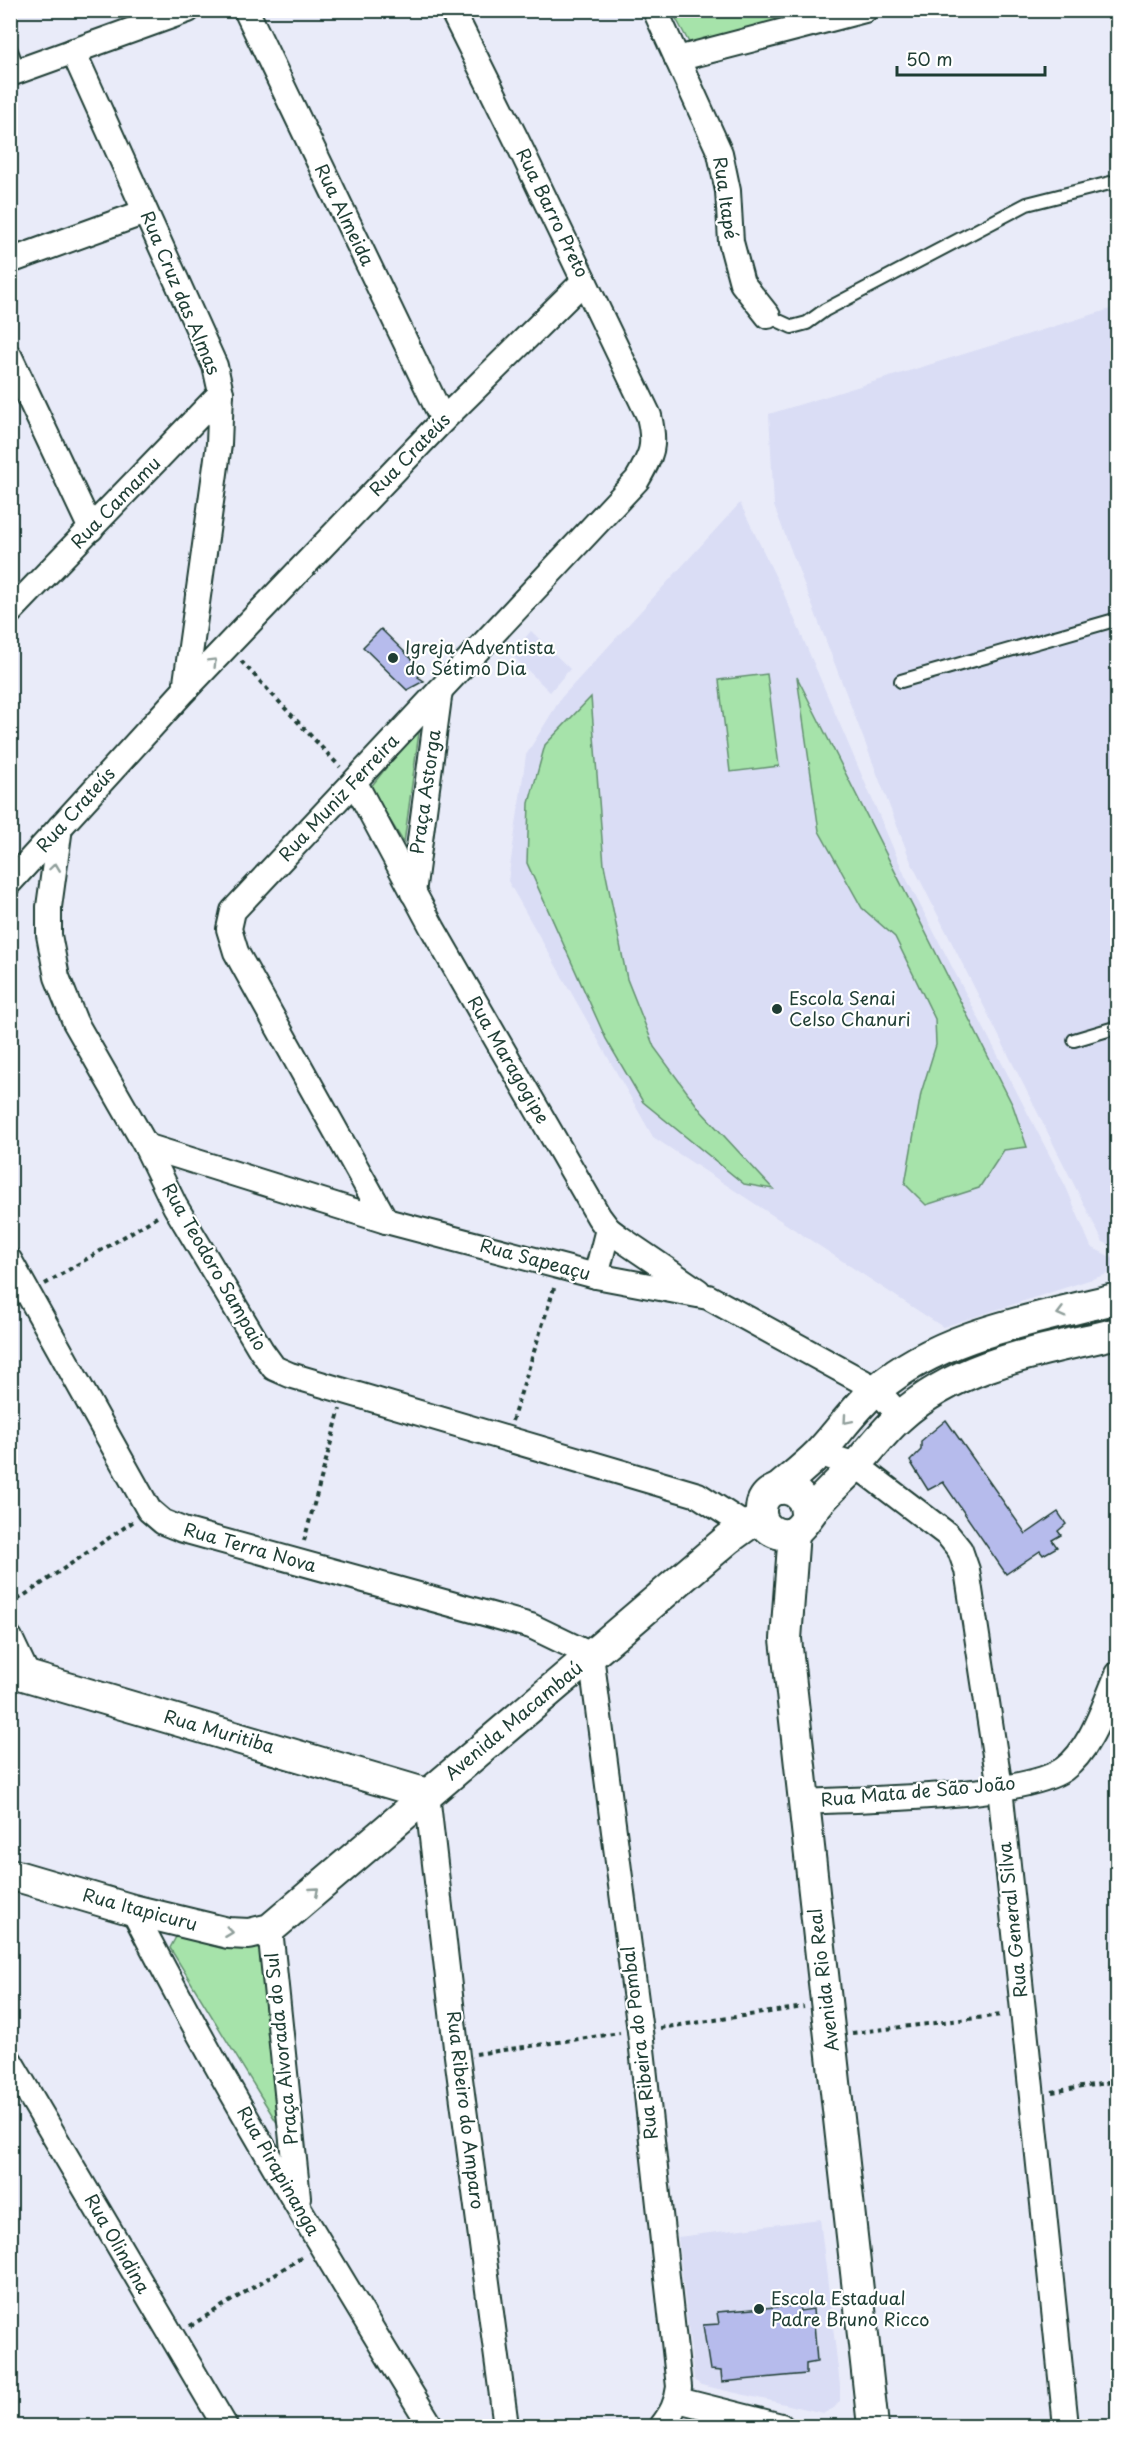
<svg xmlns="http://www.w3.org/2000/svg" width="1128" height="2437" viewBox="0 0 1128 2437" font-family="'Playpen Sans',sans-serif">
<rect width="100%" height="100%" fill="#e9ebf9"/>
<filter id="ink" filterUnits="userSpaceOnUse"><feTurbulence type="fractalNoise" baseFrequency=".0167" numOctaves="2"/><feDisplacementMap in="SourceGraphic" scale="12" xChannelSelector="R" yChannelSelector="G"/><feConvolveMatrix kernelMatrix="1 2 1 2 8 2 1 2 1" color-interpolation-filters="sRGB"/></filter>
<g filter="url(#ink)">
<g fill="#daddf5">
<polygon points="1117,307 1117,1248 1103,1242 911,862 774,506 769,414"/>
<polygon points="740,503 783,592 906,878 1066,1187 1091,1247 1117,1260 1117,1271 943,1327 653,1137 508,881 526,755 561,698"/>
<polygon points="531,631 570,669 550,692 511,654"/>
<polygon points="820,2219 840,2385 840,2401 834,2408 824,2413 701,2385 694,2380 678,2237"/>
</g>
<g fill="#a6e3aa" stroke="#62906f" stroke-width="1.5">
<polygon points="672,11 811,11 823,33 699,61"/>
<polygon points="767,674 779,766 730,772 719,680"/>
<polygon points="797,677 1013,1106 1027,1147 1004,1150 979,1188 926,1205 905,1184 921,1093 936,1045 935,1019 895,937 862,908 819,831"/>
<polygon points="591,697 604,865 627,979 654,1047 701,1111 773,1189 744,1184 643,1102 606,1039 527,863 529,803 545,745"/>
<polygon points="420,725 404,843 370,788"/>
<polygon points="188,1930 260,1949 279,2126 170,1948 177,1935"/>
</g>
<g fill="#b6bbec" stroke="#1f3d34" stroke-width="1.5">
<polygon points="381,629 423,670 418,677 424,681 407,690 363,647"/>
<polygon points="946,1420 1026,1534 1058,1512 1066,1524 1058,1531 1061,1535 1052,1540 1057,1547 1043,1555 1040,1551 1006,1574 943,1482 928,1490 910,1461 921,1450 921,1441"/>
<polygon points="799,2305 800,2311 813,2309 817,2362 806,2364 806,2374 722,2382 721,2371 710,2370 703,2325 719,2324 717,2312"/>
</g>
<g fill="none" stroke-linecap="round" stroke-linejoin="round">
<defs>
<g id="service">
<polyline points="10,48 19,71"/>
<polyline points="768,316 792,327 807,323 825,310 1027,204 1118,181"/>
<polyline points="901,681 1118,619"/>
<polyline points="1074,1040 1118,1027"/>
</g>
<g id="minor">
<polyline points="246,10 443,420"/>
<polyline points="655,10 720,153 728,191 731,242 742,283 768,316"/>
<polyline points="73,51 215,366 221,393 219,444 185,690"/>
<polyline points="677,59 865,10"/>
<polyline points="10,74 188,10"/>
<polyline points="10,261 145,212"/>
<polyline points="10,357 91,529"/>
<polyline points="10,612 221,393"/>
<polyline points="355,783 433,929 599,1217 608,1229 620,1238 698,1291"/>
<polyline points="60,827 49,907 49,935 57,977 75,1022 146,1146 175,1206 261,1350 274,1368 290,1375 698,1495 746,1526"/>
<polyline points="10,882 185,690 443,420 584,281"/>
<polyline points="413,893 440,690"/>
<polyline points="146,1146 386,1221 596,1276 708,1297 876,1389 901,1417"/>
<path d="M386,1221L236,952L229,929L233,911L637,480C652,454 656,446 649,416L516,139L452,10"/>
<path d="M10,1261L149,1510L163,1522L183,1530L531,1626L591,1655L640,2031L679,2387C677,2404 671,2414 662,2426"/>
<polyline points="596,1276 608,1229"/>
<polyline points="818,1453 856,1465 948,1535 960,1550 967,1570 1000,1788 1066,2426"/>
<polyline points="10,1638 28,1676"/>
<polyline points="427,1794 457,2056 506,2426"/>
<path d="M803,1802C858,1799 1024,1798 1064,1769C1092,1748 1104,1705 1118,1674"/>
<path d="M133,1910C224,2087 327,2257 431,2426"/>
<polyline points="270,1929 298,2198"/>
<polyline points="10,2061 225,2426"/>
<polyline points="678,2400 781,2426"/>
</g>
<g id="tertiary">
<path d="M778,1489C792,1477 806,1466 819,1453C839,1432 855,1407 877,1389C942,1333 1037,1319 1118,1298"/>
<path d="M806,1517C808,1481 762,1480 761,1510C760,1527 777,1538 792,1533C802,1529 813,1508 822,1499C833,1487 845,1476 857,1464C871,1449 884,1431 900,1417C959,1363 1042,1351 1118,1333"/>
<polyline points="794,1532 786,1639 873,2426"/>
<polyline points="10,1671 427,1794"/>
<polyline points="10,1874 133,1910 228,1933 249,1934 270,1929 728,1539 746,1526 762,1519"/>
</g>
</defs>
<use href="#service" stroke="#1f3d34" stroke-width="16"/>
<use href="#minor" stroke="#1f3d34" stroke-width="28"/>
<use href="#tertiary" stroke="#1f3d34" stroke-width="34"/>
<g stroke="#1f3d34" stroke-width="4" stroke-dasharray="4.5 4.5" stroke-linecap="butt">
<polyline points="241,661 340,767"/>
<polyline points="45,1284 157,1217"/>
<polyline points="512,1421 555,1285"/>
<polyline points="304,1541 340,1409"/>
<polyline points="10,1605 134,1521"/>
<polyline points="660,2028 804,2007"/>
<polyline points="852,2033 1002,2015"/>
<polyline points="476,2054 620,2033"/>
<polyline points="1052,2092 1118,2081"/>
<polyline points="190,2326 304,2256"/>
</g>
<use href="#service" stroke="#fff" stroke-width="12"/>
<use href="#minor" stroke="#fff" stroke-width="24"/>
<use href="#tertiary" stroke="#fff" stroke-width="30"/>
</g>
<defs><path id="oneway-chevron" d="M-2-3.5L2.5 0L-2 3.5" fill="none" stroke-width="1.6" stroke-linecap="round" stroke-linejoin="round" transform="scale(1.5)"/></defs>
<g stroke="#8f9e9a">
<use href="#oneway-chevron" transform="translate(213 662) rotate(-45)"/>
<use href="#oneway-chevron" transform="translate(55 867) rotate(-82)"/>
<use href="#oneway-chevron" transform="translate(1061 1313) rotate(165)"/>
<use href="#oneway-chevron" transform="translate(847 1420) rotate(131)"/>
<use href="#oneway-chevron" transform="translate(315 1891) rotate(-41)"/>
<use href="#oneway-chevron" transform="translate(229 1932) rotate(7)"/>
</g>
</g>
<g fill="#1f3d34" stroke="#fff" stroke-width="2">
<circle cx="393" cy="658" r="6"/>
<circle cx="777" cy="1009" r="6"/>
<circle cx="759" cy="2309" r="6"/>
</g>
<g text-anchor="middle" stroke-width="4.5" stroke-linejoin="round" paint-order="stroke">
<g font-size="18" fill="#1f3d34" stroke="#fff">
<text transform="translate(725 198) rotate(82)" y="6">Rua Itapé</text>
<text transform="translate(552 213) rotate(64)" y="6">Rua Barro Preto</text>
<text transform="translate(344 215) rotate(64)" y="6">Rua Almeida</text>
<text transform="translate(180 293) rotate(67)" y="6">Rua Cruz das Almas</text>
<text transform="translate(410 455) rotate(-46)" y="6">Rua Crateús</text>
<text transform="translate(116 503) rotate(-46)" y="6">Rua Camamu</text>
<text transform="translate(426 792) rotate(-82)" y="6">Praça Astorga</text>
<text transform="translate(339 798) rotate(-47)" y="6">Rua Muniz Ferreira</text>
<text transform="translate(76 810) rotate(-48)" y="6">Rua Crateús</text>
<text transform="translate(508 1060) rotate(60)" y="6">Rua Maragogipe</text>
<text transform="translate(535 1260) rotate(15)" y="6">Rua Sapeaçu</text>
<text transform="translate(214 1267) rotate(60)" y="6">Rua Teodoro Sampaio</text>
<text transform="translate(250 1548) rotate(16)" y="6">Rua Terra Nova</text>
<text transform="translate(514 1721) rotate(-40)" y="6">Avenida Macambaú</text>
<text transform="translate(219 1732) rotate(16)" y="6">Rua Muritiba</text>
<text transform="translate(918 1792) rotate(-5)" y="6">Rua Mata de São João</text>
<text transform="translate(140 1910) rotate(15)" y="6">Rua Itapicuru</text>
<text transform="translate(1013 1920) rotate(-96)" y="6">Rua General Silva</text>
<text transform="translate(824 1980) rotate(-97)" y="6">Avenida Rio Real</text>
<text transform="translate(640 2043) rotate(-97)" y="6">Rua Ribeira do Pombal</text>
<text transform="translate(282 2049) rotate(-96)" y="6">Praça Alvorada do Sul</text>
<text transform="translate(465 2110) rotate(83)" y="6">Rua Ribeiro do Amparo</text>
<text transform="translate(278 2171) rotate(60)" y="6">Rua Pirapinanga</text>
<text transform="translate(117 2244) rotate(60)" y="6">Rua Olindina</text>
</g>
<g font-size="18" fill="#1f3d34" stroke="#fff" text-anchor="start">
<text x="405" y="654">Igreja Adventista<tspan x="405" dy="21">do Sétimo Dia</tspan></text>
<text x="789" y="1005">Escola Senai<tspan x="789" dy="21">Celso Chanuri</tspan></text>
<text x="771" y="2305">Escola Estadual<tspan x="771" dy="21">Padre Bruno Ricco</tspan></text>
</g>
</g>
<rect width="1128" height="2437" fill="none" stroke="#fff" stroke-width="36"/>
<rect x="18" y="18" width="1092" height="2401" fill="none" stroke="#1f3d34" stroke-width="2" filter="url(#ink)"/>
<path d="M897 66v9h148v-9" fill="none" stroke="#1f3d34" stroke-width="3"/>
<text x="906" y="66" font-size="18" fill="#1f3d34" stroke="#ffffff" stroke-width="4.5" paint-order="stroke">50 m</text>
</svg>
